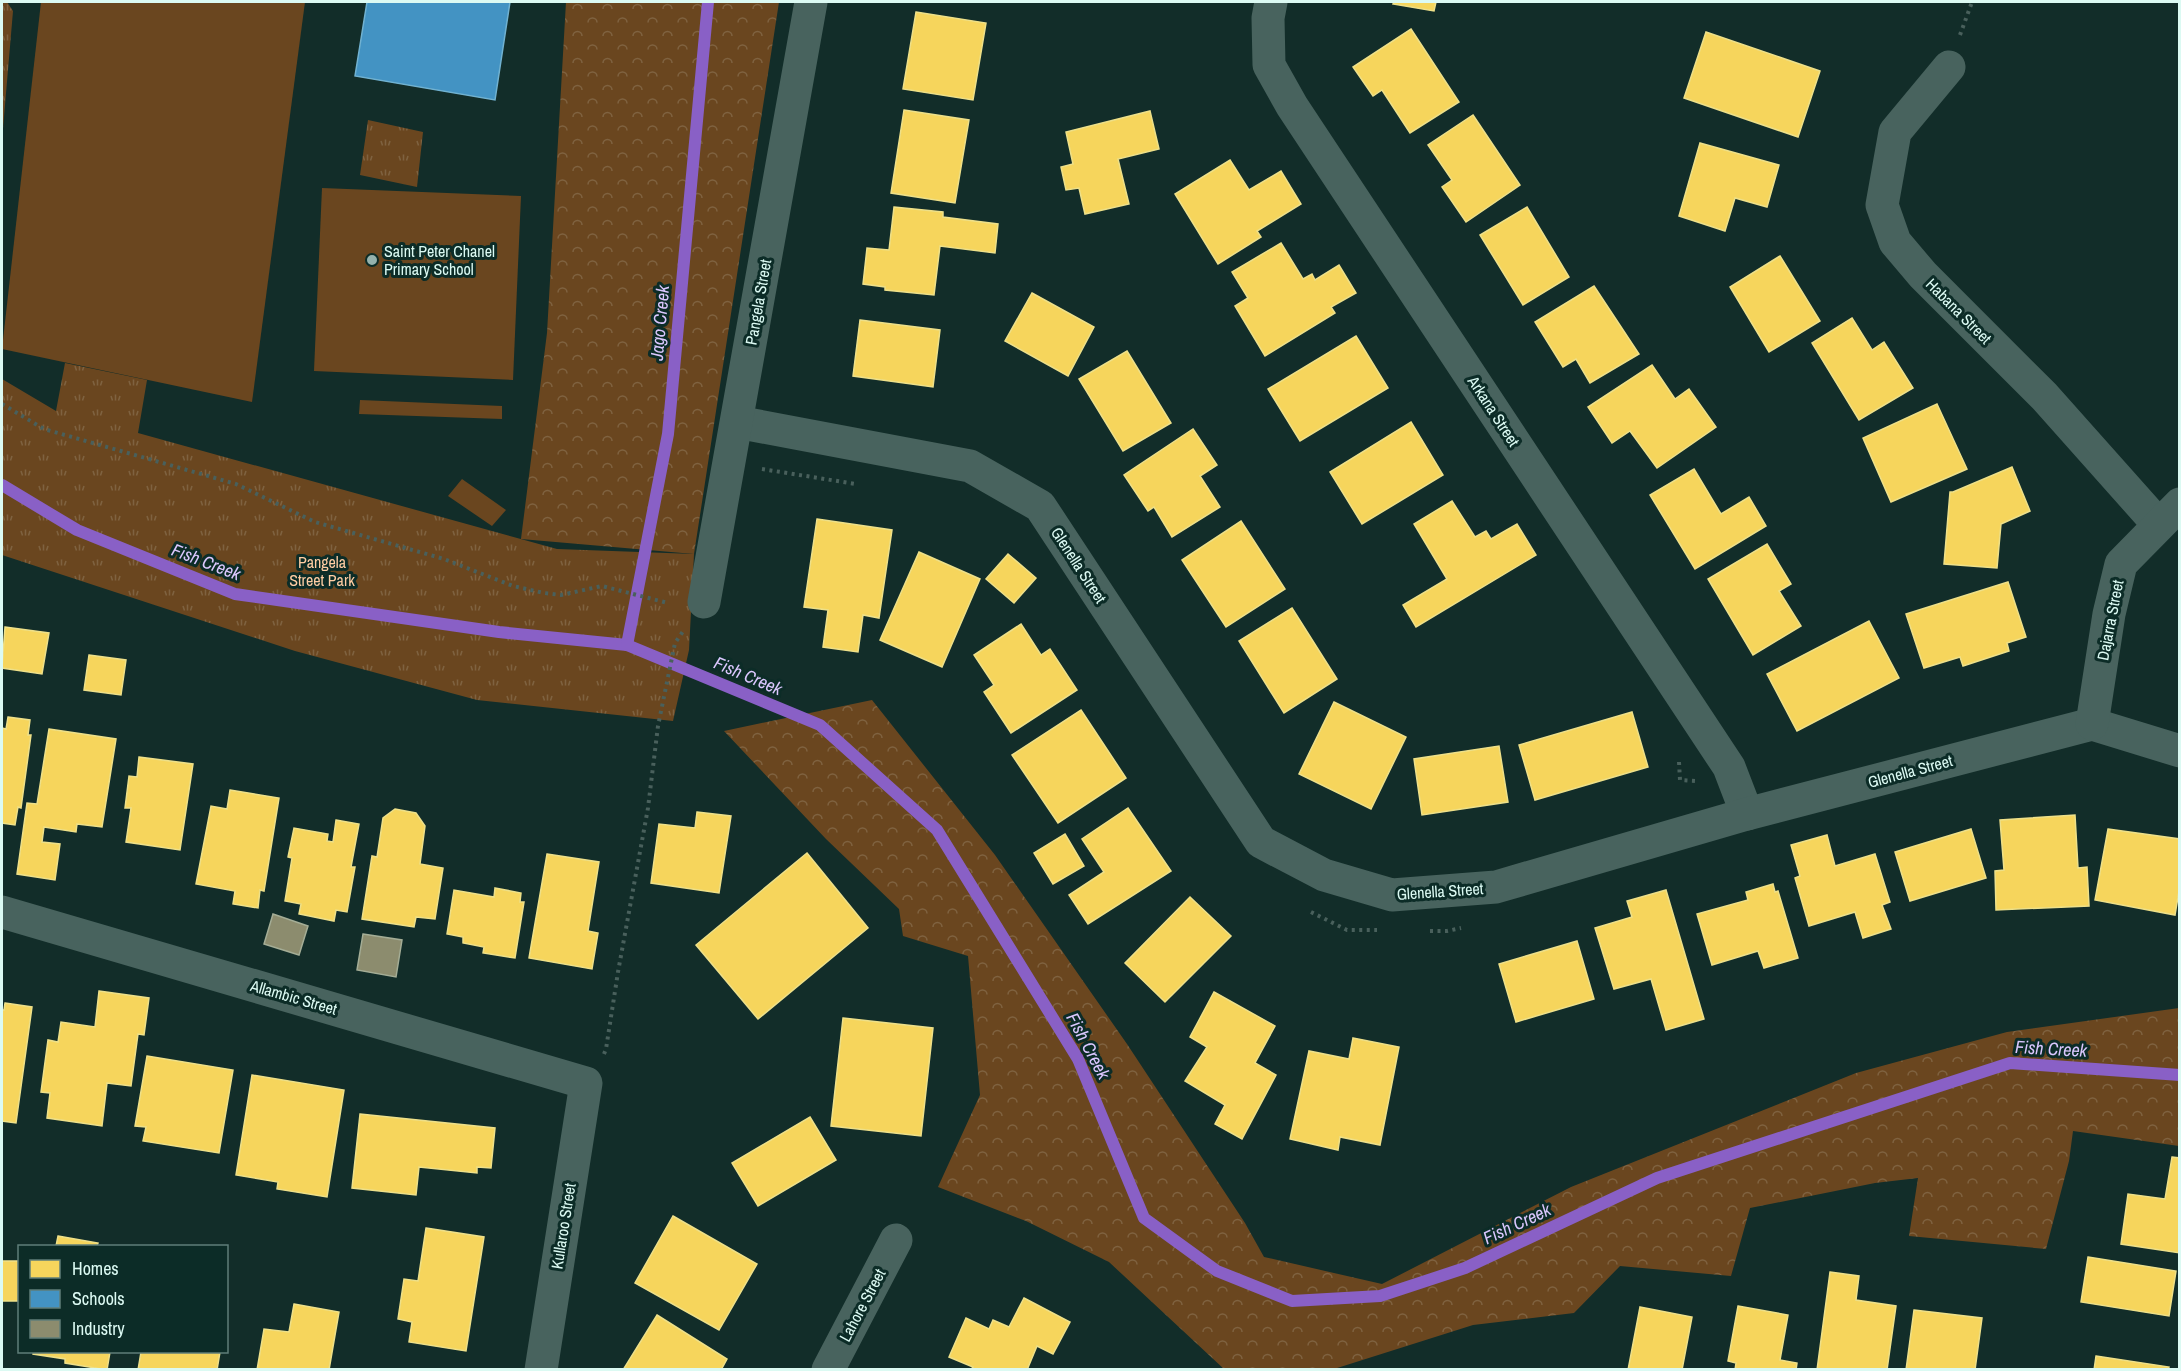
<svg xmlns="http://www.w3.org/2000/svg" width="2181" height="1371" viewBox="0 0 2181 1371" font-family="'Archivo Narrow',sans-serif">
<defs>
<pattern id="forest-crowns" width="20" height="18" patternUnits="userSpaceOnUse" patternTransform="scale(1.5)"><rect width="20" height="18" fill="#6a461f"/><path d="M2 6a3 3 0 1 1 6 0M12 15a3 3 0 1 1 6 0" fill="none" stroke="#7f6240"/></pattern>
<pattern id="park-tufts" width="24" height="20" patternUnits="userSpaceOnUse" patternTransform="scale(1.5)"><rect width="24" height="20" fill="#6a461f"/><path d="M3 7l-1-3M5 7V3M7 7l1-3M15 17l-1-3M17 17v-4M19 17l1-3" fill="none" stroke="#7f6240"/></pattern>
</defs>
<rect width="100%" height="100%" fill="#122d29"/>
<g fill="url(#forest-crowns)">
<polygon points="566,2 779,2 694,554 521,539 547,333"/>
<polygon points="872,700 995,855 1127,1044 1245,1223 1264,1257 1382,1284 1571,1187 1856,1073 2007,1032 2179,1008 2179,1146 2073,1131 2069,1161 2046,1249 1909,1236 1918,1178 1875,1183 1750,1208 1731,1276 1620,1266 1574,1313 1473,1325 1334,1369 1224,1369 1109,1262 1026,1221 938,1187 980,1095 968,956 903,936 899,909 826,839 724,731"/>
</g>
<g fill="url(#park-tufts)">
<polygon points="2,2 7,2 13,11 2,140"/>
<polygon points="368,120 423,132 417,187 360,175"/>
<polygon points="65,363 147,380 138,433 557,549 694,554 689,650 673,721 477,700 295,651 2,555 2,379 56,411"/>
</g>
<g fill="#6a461f">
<polygon points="41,2 305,2 252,402 2,349"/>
<polygon points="322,188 521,196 513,380 314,371"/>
<polygon points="360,400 502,406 502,419 359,414"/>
<polygon points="462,479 506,510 492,526 448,496"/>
</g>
<g fill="#f6d55c" stroke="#eee089" stroke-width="1.5">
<polygon points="1394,2 1436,2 1434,11 1393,4"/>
<polygon points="916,12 986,23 973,100 903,89"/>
<polygon points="1411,29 1459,102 1410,133 1382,90 1373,96 1353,67"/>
<polygon points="1706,32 1820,71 1798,137 1684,98"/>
<polygon points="904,110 969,120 955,203 891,193"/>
<polygon points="1150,111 1159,149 1118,159 1129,204 1085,214 1079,188 1066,190 1061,167 1073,164 1066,132"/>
<polygon points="1473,115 1520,185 1466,222 1442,187 1452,180 1428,145"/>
<polygon points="1700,143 1779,165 1767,207 1735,198 1725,231 1679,216"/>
<polygon points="1230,160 1249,190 1281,171 1301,204 1257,231 1261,237 1218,264 1175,194"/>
<polygon points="894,207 943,212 943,217 998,224 995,253 940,246 934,295 885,290 885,287 863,284 867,248 889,250"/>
<polygon points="1527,207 1569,277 1523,305 1480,235"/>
<polygon points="1281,243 1303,279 1312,274 1315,280 1339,265 1356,293 1331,307 1335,313 1265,356 1235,306 1248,298 1232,272"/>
<polygon points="1780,256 1820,321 1769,352 1730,287"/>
<polygon points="1594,286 1639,354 1590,383 1576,359 1563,367 1535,322"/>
<polygon points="1032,293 1094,327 1068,376 1005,341"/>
<polygon points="1852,318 1872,350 1884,342 1913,388 1859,420 1812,343"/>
<polygon points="860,320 940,330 933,387 853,376"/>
<polygon points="1356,336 1388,388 1300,441 1268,389"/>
<polygon points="1127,351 1171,423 1123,451 1079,379"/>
<polygon points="1652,365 1675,399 1689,389 1716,427 1657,468 1630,431 1612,443 1588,407"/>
<polygon points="1937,404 1967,469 1891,502 1863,438"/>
<polygon points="1411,422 1443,475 1362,524 1330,472"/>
<polygon points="1193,429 1217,465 1200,476 1220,507 1172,537 1154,507 1148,511 1124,475"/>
<polygon points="2012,467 2030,511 2001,524 1997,568 1944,564 1950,492 1953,492"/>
<polygon points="1694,469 1721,514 1749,497 1766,526 1695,569 1650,495"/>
<polygon points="1452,501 1475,537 1486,531 1491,539 1517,524 1536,555 1416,627 1403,605 1447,579 1414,524"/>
<polygon points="817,519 892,530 879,618 863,615 858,652 823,647 828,610 804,607"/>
<polygon points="1241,521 1285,589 1226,627 1182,560"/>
<polygon points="1767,544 1791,584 1779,591 1801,626 1753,655 1708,579"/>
<polygon points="919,552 980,579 942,667 880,640"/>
<polygon points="1008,554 1036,578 1014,603 986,579"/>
<polygon points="2008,582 2026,637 2007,643 2009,651 1963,666 1960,657 1924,668 1906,614"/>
<polygon points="1292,608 1337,679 1284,713 1239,641"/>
<polygon points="1869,621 1899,678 1797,731 1767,674"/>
<polygon points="1021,624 1041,655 1050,649 1077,690 1011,733 984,692 994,685 974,655"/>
<polygon points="5,627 49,633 42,674 2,668"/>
<polygon points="89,655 126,660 121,695 84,690"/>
<polygon points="1334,702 1406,737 1371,809 1299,774"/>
<polygon points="1081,710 1126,778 1058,823 1012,755"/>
<polygon points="1632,712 1648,767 1535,800 1519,745"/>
<polygon points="8,717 30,720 28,735 31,735 21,808 18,807 15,825 2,823 2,728 6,729"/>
<polygon points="49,729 116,739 102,827 77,824 76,832 44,827 42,842 60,844 55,880 17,874 27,803 37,804"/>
<polygon points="1499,746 1508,802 1422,815 1414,759"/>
<polygon points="139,757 193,764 180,850 126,842 131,808 125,808 129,776 137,777"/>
<polygon points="230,790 279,798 264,891 260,890 258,908 233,904 235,891 196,884 211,806 227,809"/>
<polygon points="1128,808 1171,871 1088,924 1069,895 1104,872 1082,839"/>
<polygon points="395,809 416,813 425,826 420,864 443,868 435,919 416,917 414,927 362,919 372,856 377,857 383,818"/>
<polygon points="697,812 731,816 719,893 651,883 659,824 695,828"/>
<polygon points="2075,815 2078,868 2087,867 2089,906 1996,910 1995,871 2004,870 2000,820"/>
<polygon points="336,820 359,824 351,867 355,867 347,912 336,910 334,921 299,914 301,904 285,901 292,858 288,857 294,828 328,834 327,841 333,842"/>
<polygon points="1971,829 1986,878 1910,901 1895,852"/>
<polygon points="2108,829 2180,839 2180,885 2175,915 2095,900"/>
<polygon points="1065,834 1084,866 1053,884 1034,853"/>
<polygon points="1827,835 1835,866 1875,854 1890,902 1882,905 1891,929 1863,938 1855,912 1809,926 1795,878 1800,876 1791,845"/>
<polygon points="807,853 868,928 758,1019 696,945"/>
<polygon points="547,854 599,862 588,931 598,933 592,969 529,958"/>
<polygon points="1773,884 1775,892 1778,891 1798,958 1764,968 1758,951 1712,965 1697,914 1748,900 1746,892"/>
<polygon points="495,888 521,893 520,902 524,902 515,958 483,953 484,947 463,943 463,937 447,934 454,890 494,897"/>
<polygon points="1666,890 1704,1019 1666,1030 1651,979 1614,989 1595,928 1632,917 1627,901"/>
<polygon points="1190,897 1231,936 1165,1002 1125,963"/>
<polygon points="1577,941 1594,999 1516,1022 1499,964"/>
<polygon points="99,991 149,998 144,1035 138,1034 131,1086 107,1083 102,1126 47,1118 50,1093 41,1092 48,1040 58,1042 61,1022 95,1027"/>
<polygon points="1214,992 1275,1026 1255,1063 1276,1075 1242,1139 1215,1124 1225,1105 1185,1081 1207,1047 1190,1037"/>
<polygon points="5,1003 32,1007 16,1123 2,1121 2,1010 4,1010"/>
<polygon points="843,1018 933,1028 921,1136 831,1126"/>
<polygon points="1353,1038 1399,1047 1380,1145 1340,1137 1338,1150 1290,1139 1309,1051 1349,1059"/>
<polygon points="147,1056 233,1070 219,1153 143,1141 146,1127 135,1126"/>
<polygon points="252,1075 344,1090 327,1197 277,1189 278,1182 236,1175"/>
<polygon points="360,1114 495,1128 491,1168 477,1167 477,1173 419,1167 416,1195 352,1188"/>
<polygon points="810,1117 836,1160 758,1206 732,1163"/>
<polygon points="2172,1157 2180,1158 2180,1253 2121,1244 2128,1194 2165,1199"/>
<polygon points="673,1216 757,1264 719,1330 635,1283"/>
<polygon points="426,1228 484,1237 466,1351 409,1342 412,1322 398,1319 404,1279 418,1281"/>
<polygon points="58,1236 98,1243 97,1246 56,1246"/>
<polygon points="2088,1257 2176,1271 2169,1316 2081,1302"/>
<rect x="2" y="1261" width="18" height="40"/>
<polygon points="1830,1272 1859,1276 1856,1300 1896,1306 1887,1370 1817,1370"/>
<polygon points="1024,1298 1070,1322 1053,1354 1037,1346 1027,1370 971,1370 973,1367 949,1357 966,1318 989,1329 993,1320 1009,1327"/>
<polygon points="294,1304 339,1312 329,1370 257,1370 264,1329 289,1332"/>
<polygon points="1738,1306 1788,1315 1780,1360 1797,1363 1796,1370 1735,1370 1736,1363 1728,1361"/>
<polygon points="1640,1307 1692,1317 1682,1370 1628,1370"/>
<polygon points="1914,1310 1982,1318 1975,1370 1906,1370"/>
<polygon points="657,1315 727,1359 721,1370 623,1370"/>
<polygon points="33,1352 110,1352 107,1370 65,1363 65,1359 33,1354"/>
<polygon points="141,1352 220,1352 217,1370 138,1370"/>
<polygon points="2096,1356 2169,1367 2168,1370 2094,1370"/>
</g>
<polygon fill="#4393c3" stroke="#71b2d1" stroke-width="1.5" points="367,2 510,2 495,100 355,76"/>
<g fill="#8c8c6e" stroke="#a4ad96" stroke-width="1.5">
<polygon points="273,914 308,926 299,955 264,944"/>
<polygon points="363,934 402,940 396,977 357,970"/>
</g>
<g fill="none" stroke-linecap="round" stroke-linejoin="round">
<g stroke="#8960c6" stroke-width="12">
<polyline points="2,485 77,530 235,594 499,632 627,645 820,725 937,830 1078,1059 1144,1218 1217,1271 1292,1301 1380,1296 1465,1268 1657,1178 2010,1063 2180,1075"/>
<polyline points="627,645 668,434 708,2"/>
</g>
<g stroke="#49605c" stroke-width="4" stroke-dasharray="3 4.5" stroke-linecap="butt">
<polyline points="1960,35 1972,2"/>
<polyline points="2,404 44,429 236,484 315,522 444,559 513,586 544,593 561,595 602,586 668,603"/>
<polyline points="762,469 856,484"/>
<polyline points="1679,762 1680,780 1696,781"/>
<polyline points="1311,912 1347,930 1377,930"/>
<polyline points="1430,931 1447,931 1461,928"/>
<polyline points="604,1054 606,1049 618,972 648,808 658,726 675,643 684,630"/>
</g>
<g stroke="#48635e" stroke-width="33">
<polyline points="1271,2 1268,18 1269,65 1292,106 1729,767 1747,814"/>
<polyline points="1949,67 1895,132 1882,205 1895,242 1923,275 2044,396 2158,524"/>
<polyline points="737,422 970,466 1040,506 1261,842 1324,875 1392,895 1496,887 1747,814 2092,724 2180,751"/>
<polyline points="704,602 811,2"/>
<polyline points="2092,724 2109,614 2121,564 2180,504"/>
<polyline points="2,912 586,1083 541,1370"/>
<polyline points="828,1370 896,1240"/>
</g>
</g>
<circle fill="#95b2ac" stroke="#0c2c27" stroke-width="2" cx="372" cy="260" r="6"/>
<g text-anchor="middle" stroke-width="6" stroke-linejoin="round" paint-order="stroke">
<g font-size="16" fill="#dcfaf3" stroke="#0c2c27" text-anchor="start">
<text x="384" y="257">Saint Peter Chanel<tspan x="384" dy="18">Primary School</tspan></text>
</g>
<g font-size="16" fill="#dcfaf3" stroke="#0c2c27">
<text transform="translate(758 302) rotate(-80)" y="6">Pangela Street</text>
<text transform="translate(1959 311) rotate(45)" y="6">Habana Street</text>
<text transform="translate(1494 411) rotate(57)" y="6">Arkana Street</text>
<text transform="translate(1079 565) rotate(57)" y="6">Glenella Street</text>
<text transform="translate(2110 620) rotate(-79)" y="6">Dajarra Street</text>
<text transform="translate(1910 771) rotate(-15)" y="6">Glenella Street</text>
<text transform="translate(1440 891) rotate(-4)" y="6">Glenella Street</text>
<text transform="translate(294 997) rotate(16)" y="6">Allambic Street</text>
<text transform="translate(563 1226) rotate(-81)" y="6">Kullaroo Street</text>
<text transform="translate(862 1305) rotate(-62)" y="6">Lahore Street</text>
</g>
<g font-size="16" fill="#ffcda3" stroke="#0c2c27">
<text x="322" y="568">Pangela<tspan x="322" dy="18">Street Park</tspan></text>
</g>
<g font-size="18" font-style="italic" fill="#dbc7fe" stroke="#0c2c27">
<text transform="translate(660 323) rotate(-85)" y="6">Jago Creek</text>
<text transform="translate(206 562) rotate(21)" y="6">Fish Creek</text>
<text transform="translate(748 676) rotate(23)" y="6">Fish Creek</text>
<text transform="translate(1088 1046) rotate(62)" y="6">Fish Creek</text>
<text transform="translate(2051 1049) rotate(3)" y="6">Fish Creek</text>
<text transform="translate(1517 1224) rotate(-25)" y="6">Fish Creek</text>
</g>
</g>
<rect width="2181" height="1371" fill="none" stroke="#dcfaf3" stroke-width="6"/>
<rect x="18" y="1245" width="210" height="108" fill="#0c2c27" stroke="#5f7e79" stroke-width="1.5"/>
<rect x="30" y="1260" width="30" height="18" fill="#f6d55c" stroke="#5f7e79" stroke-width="1.5"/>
<text x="72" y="1275" font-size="18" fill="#dcfaf3">Homes</text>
<rect x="30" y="1290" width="30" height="18" fill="#4393c3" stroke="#5f7e79" stroke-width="1.5"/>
<text x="72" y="1305" font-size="18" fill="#dcfaf3">Schools</text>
<rect x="30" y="1320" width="30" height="18" fill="#8c8c6e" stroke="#5f7e79" stroke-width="1.5"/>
<text x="72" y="1335" font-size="18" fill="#dcfaf3">Industry</text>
</svg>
